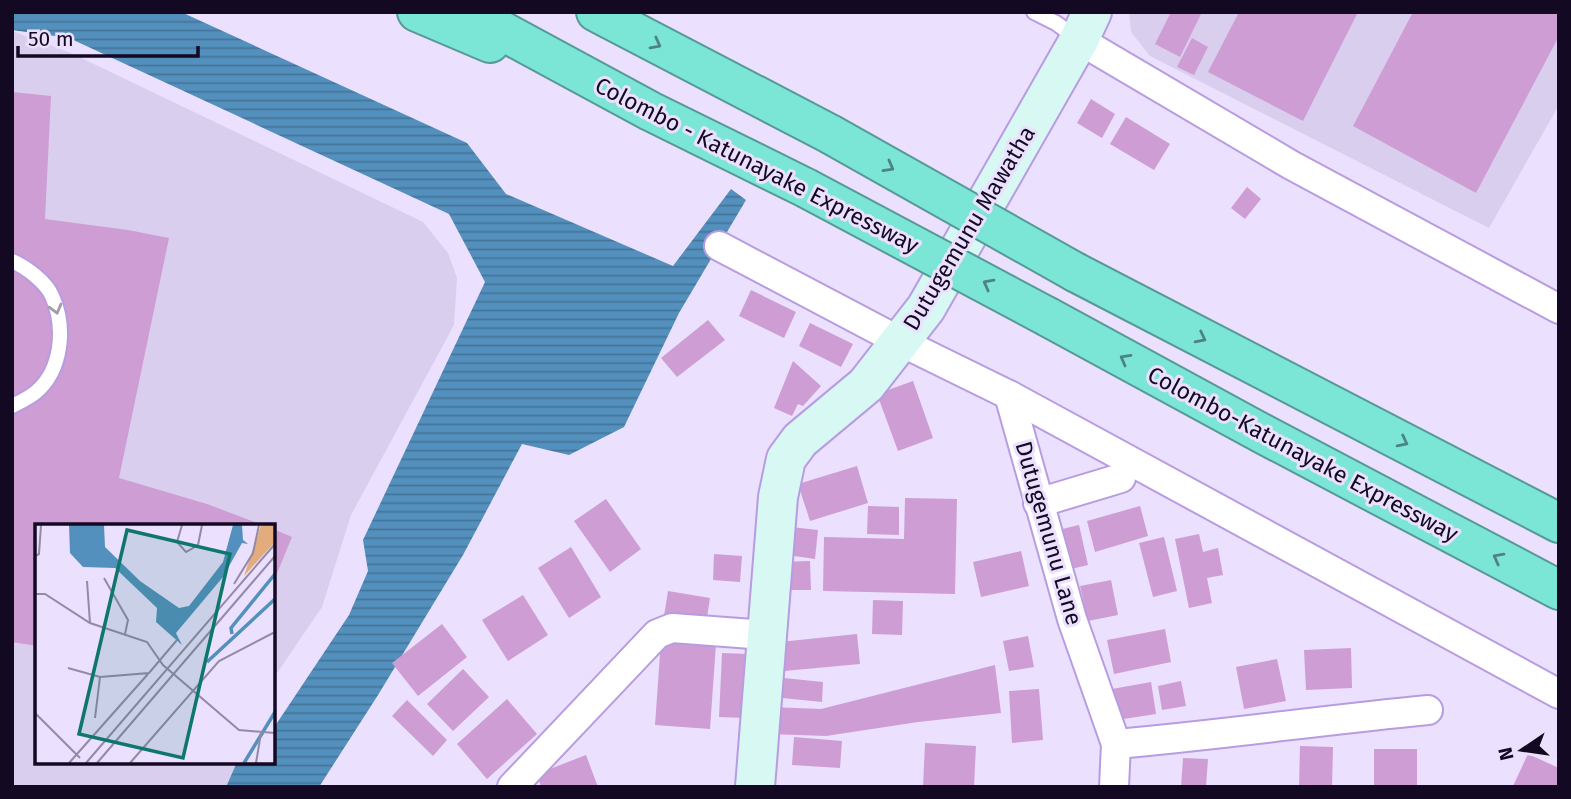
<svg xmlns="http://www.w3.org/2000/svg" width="1571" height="799" viewBox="0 0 1571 799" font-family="'Fira Sans',sans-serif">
<defs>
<pattern id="water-rules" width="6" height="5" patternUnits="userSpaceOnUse" patternTransform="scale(1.75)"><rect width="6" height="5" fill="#5490bd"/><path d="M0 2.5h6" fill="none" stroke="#447499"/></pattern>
</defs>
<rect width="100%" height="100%" fill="#ebe0fe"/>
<g fill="#daceee">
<polygon points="1129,12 1559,12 1559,105 1489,228 1150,56 1131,32"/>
<polygon points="12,31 71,53 423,222 448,253 457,278 454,325 351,515 322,607 273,679 273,526 37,526 37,762 237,762 226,787 12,787"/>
</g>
<polygon fill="url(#water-rules)" points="12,12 181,12 467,143 506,194 673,266 731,189 746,200 679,313 624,427 569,455 522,444 463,555 378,695 319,787 226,787 237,762 273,762 273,729 349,615 368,571 363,540 485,282 449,214 69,38 12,30"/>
<g fill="#ce9dd4">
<polygon points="1171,12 1202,12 1180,57 1155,44"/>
<polygon points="1239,12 1358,12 1303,121 1208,72"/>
<polygon points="1413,12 1559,12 1559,36 1476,193 1353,126"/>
<polygon points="1192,38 1208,47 1194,75 1177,67"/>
<polygon points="12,92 51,96 45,219 128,230 169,238 119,478 207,504 265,526 37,526 37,646 12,642"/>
<polygon points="1091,99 1115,114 1102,138 1077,123"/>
<polygon points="1126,117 1170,144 1154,170 1110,144"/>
<polygon points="1247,187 1261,199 1245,219 1231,208"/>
<polygon points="751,290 796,312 784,338 739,316"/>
<polygon points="708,320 725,340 677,377 661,358"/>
<polygon points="810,323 853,344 841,367 799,346"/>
<polygon points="793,361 821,386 803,406 798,404 792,416 774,408"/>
<polygon points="913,381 933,438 898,451 877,394"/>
<polygon points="857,466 868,503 810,521 798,484"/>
<polygon points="905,498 957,499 955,594 823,591 824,537 904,539"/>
<polygon points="606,499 641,549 610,572 574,521"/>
<polygon points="868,506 899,507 899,535 867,534"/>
<polygon points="1140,506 1148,536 1095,552 1087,521"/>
<polygon points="1079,525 1088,565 1067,570 1058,530"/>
<polygon points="791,527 818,530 815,559 787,555"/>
<polygon points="273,529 292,537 273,583"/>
<polygon points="1199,534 1203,552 1218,548 1223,575 1207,578 1212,603 1189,608 1175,539"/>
<polygon points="1164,537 1177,591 1153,597 1139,543"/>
<polygon points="571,547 601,597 569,618 538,568"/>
<polygon points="1021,551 1029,586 981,597 973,562"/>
<polygon points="714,554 742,556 740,582 713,580"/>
<polygon points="810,561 811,590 780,590 779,562"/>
<polygon points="1111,580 1118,615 1088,621 1080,586"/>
<polygon points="668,591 710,598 706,624 664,616"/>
<polygon points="523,595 548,635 508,661 482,620"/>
<polygon points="873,600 903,601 902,635 872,634"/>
<polygon points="442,624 467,657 418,696 392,663"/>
<polygon points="1165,629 1171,662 1114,674 1107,640"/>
<polygon points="857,634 860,664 773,672 770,643"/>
<polygon points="1028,636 1034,667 1009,671 1003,641"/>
<polygon points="661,640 716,644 710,729 655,725"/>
<polygon points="1351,648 1352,688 1306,690 1304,650"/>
<polygon points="722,653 747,654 744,718 719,717"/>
<polygon points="1277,659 1286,701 1244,709 1236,667"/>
<polygon points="995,665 1001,713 918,722 826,736 769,734 770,707 821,709"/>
<polygon points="463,669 489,697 453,731 427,704"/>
<polygon points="774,677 823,682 822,702 772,697"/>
<polygon points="1181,681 1186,706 1162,710 1158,686"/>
<polygon points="1151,682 1156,714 1117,720 1112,689"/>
<polygon points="1039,689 1043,740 1012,743 1009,691"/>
<polygon points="507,699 537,734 487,779 457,744"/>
<polygon points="407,700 447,740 433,756 392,716"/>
<polygon points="794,737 842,741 840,768 792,765"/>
<polygon points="925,743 976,746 974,787 923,787"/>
<polygon points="1300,746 1333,747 1332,787 1299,787"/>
<rect x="1374" y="749" width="43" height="38"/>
<polygon points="1528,754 1559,768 1559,787 1513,786"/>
<polygon points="586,755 598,787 541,787 537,774"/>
<polygon points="1183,758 1208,759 1206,787 1181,787"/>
</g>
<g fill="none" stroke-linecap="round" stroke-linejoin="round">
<defs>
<g id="lane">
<polyline points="1034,12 1056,23 1078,39"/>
<path d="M12,261C26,267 46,282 52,296C66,327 62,370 36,392C29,398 20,402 12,406"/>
</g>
<g id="street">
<polyline points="1079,40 1291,165 1559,309"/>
<polyline points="719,246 901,342 1009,395 1072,619 1116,744 1114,787"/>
<polyline points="1009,395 1559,694"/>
<polyline points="1038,503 1121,478"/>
<path d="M1116,744C1220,735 1324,720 1428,710"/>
<polyline points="512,787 657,634 672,628 766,635"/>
</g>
<polyline id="secondary" points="755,787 778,497 786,459 800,440 866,385 926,308 1079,40 1092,12"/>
<g id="highway">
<polyline points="417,12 490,43"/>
<polyline points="467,12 650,111 806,188"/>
<polyline points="596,12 830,134"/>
<polyline points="1075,272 1559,523"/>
<polyline points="1048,317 1265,435 1559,590"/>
</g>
</defs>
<use href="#lane" stroke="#b89ce1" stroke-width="18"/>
<use href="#street" stroke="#b89ce1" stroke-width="32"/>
<use href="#secondary" stroke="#b89ce1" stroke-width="42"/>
<use href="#highway" stroke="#579997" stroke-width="42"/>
<use href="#lane" stroke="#fff" stroke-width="14"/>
<use href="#street" stroke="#fff" stroke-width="28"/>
<use href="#secondary" stroke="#d7f8f3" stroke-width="38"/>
<use href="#highway" stroke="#7be6d6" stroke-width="38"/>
<defs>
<g id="highway-bridge">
<polyline points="830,134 1075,272"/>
<polyline points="806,188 1048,317"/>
</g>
</defs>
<use href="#highway-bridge" stroke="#579997" stroke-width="42" stroke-linecap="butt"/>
<use href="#highway-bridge" stroke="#7be6d6" stroke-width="38"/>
</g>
<defs><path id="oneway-chevron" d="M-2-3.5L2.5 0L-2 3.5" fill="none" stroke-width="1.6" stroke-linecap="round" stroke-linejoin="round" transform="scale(1.75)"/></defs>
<g stroke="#4d8385">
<use href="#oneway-chevron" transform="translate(656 44) rotate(28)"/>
<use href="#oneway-chevron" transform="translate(889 167) rotate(29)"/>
<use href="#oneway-chevron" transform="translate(988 284) rotate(-152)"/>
<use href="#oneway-chevron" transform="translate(1201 338) rotate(27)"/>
<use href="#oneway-chevron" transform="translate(1125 359) rotate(-151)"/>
<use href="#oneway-chevron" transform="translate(1403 442) rotate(27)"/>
<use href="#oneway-chevron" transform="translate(1498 558) rotate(-152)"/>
</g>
<use stroke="#a19da7" href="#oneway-chevron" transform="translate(56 309) rotate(75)"/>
<g text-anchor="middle" stroke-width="6" stroke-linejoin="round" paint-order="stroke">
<g font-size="23" fill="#140922" stroke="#ebe0fe">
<text transform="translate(757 165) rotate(27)" y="8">Colombo - Katunayake Expressway</text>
<text transform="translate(969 228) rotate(-59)" y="8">Dutugemunu Mawatha</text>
<text transform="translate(1303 454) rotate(28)" y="8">Colombo-Katunayake Expressway</text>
<text transform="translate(1049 533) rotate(74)" y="8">Dutugemunu Lane</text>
</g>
</g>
<g transform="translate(35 524)">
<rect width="240" height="240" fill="#ebe0fe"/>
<path d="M226,1H240V18L209,52Z" fill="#e2ac7c"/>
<path d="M34,1H69L70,23L105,57L144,84L154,82L188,38L198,1H207L208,16L213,20L207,19L188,53L141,109L147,121L121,98L122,84L80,44L48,43L35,29Z" fill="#5490bd"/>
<path fill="none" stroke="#5490bd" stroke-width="3.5" d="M197,110L196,104L240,50M172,138L240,75M209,239L240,188"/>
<path fill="none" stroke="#958aa6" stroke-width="2" d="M147,1L142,18L151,28L163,21L167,1M0,32L4,30L6,1M69,54L93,96L90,110M52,57L55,99M199,60L218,29L224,1M0,70H10L55,99L112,118L128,141L204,206L240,209M33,144L65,153L114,149L142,116M0,189L45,234M60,194L65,153M34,239L113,150M51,239L240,20M62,239L240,32M95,239L184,137L240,108M221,239L226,209"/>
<path fill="#0f766e" fill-opacity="0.15" stroke="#0f766e" stroke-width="3.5" d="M92,6L195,30L148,234L44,210Z"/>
<rect width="240" height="240" fill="none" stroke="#140922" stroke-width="3.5"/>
</g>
<rect width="1571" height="799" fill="none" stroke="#140922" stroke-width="28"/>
<g transform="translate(1522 750) rotate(257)" stroke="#ebe0fe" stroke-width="5" paint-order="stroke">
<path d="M0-5L12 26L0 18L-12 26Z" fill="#140922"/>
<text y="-10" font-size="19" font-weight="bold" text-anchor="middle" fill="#140922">N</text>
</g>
<path d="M18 46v10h180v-10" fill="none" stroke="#140922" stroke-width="3.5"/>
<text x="28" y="46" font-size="21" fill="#140922" stroke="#ebe0fe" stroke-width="5" paint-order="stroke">50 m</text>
</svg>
